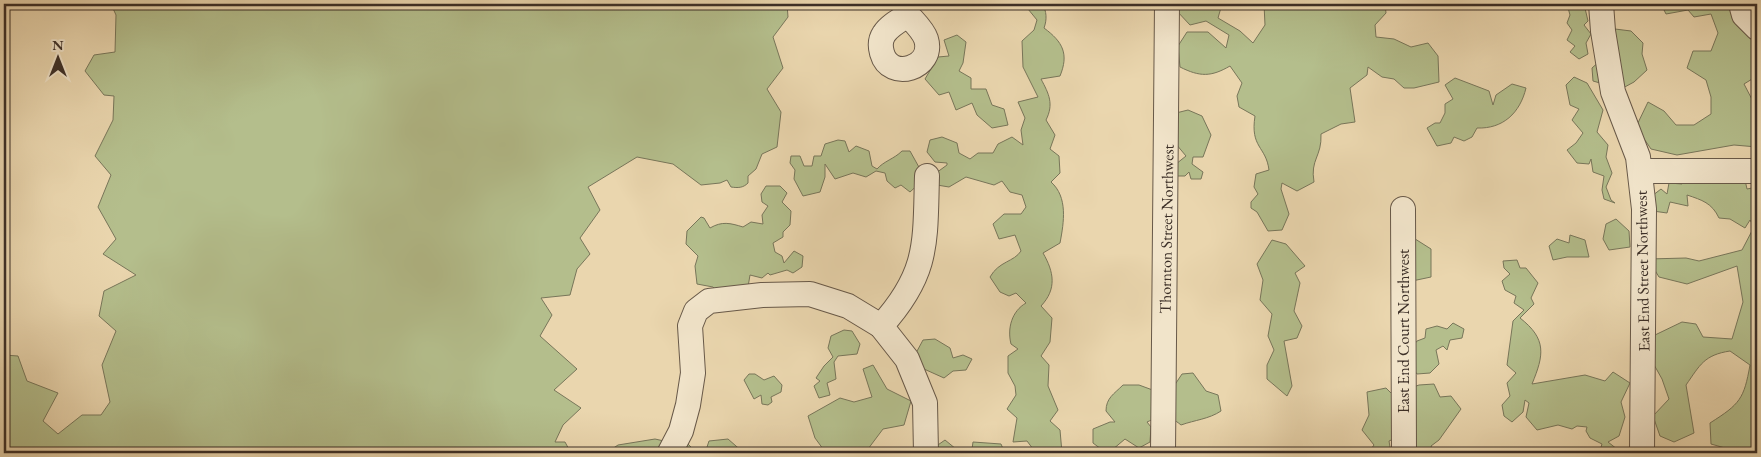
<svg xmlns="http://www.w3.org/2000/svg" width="1761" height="457" viewBox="0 0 1761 457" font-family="'EB Garamond',serif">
<rect width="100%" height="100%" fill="#ead6ae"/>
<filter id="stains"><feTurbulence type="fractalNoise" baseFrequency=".004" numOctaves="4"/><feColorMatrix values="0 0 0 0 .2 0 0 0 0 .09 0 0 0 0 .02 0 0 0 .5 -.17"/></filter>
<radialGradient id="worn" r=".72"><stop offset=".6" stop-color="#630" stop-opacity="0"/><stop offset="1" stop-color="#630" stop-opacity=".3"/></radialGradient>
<g fill="#b4be8c" stroke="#78765a">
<path d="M111,4H787L788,17L773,37L783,68L767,89L781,112L777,147L762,154L756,169L748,176V183C743,188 738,188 731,187L727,180L720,183L701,185L673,164L637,157L588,187L600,210L580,238L590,254L577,269L570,295L541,298L552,315L540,336L577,369L554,390L581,408L563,425L555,442H565L571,453H4V355L18,356L27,381L58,393L43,421L58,434L82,415H101L110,402L102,365L116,331L99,316L104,291L136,275L103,254L116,239L98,207L111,175L95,156L113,120L114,96L104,95L85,71L94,55L115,52L116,15Z"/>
<path d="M1033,4H1042C1047,11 1047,20 1044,28C1063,42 1069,54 1060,76L1041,79C1049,94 1054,104 1046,120L1055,135L1050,149L1059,156L1060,173L1051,182C1068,197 1064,222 1060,243L1043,253C1054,272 1057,289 1041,306L1052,318L1050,342L1041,356L1049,365L1048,386L1058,410L1050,421L1060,430L1062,453H1036L1027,441L1013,442L1017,418L1007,409L1016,395L1015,386L1008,373V356L1018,349L1011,344C1007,328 1012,311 1026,303L1016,293L1009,296L1000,292L990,277C999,261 1014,262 1021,251L1015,235L999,239L993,224L1004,214H1021L1026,207L1022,195L1010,192L1002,181L994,185L966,177L949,187L937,185L936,173L947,165V163L935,162L927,152L930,140L942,137L957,143L959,153L970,159L978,153H993L998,144L1012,137L1023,145L1021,130L1025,118L1018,102L1038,97L1023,67L1022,41L1034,30L1037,20L1028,9Z"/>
<path d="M1178,4H1222L1218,18L1240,31L1253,43L1265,25L1264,4H1385L1386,13L1375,25L1376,37L1394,39L1411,47L1428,43L1438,56L1439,82L1414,88H1404L1394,79L1382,77L1368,67L1367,75L1350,88L1355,122L1341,124L1321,134C1322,157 1310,159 1314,182L1297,191L1282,183L1281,189L1289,214L1282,230L1268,231L1257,212L1251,208V202L1258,194L1254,187L1256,174L1269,170C1266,146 1250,148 1255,116L1239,107L1237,96L1242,83L1230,66C1211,77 1200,77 1180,67L1178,46L1187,32H1208L1226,48L1229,35L1206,21L1190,25L1176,10Z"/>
<polygon points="1567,4 1584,4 1588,21 1584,25 1591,34 1586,43 1588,54 1579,59 1570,52 1575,46 1567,40 1572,30 1567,23 1570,15"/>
<polygon points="1661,4 1755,4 1757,8 1757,76 1744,84 1757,109 1757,147 1734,145 1677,155 1651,149 1636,127 1648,102 1664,111 1676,125 1694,125 1711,114 1711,97 1706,80 1687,68 1693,51 1711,51 1718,33 1711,14 1694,17 1688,10 1666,14"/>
<polygon points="1615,29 1631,31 1643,43 1642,54 1647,70 1634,82 1621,89 1593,81 1592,68 1601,60"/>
<polygon points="957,35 966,42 963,63 959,71 971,78 971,89 986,89 992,105 1004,109 1008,125 992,128 977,115 972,103 956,110 949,92 939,95 925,79 938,57 949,56 944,40"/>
<polygon points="1574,77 1587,83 1603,110 1597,132 1608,145 1606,157 1612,173 1606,187 1611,200 1615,203 1604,199 1602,190 1604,176 1593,172 1591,159 1589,164 1577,163 1567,150 1576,143 1583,133 1572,120 1579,109 1570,105 1566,85"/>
<path d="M1455,78L1489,91L1493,105L1496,95L1512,84L1526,88C1520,113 1503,129 1477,128L1472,137L1464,141L1454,137L1451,143L1437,146L1427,128L1435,123H1440L1445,113V104L1453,99L1445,85Z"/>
<polygon points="1188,110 1202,116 1211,135 1203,157 1193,157 1192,164 1203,172 1201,179 1191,179 1189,172 1185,176 1177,176 1173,170 1176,164 1186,156 1176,144 1172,114"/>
<path d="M838,140L845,141L849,152L856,146L869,151L872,166L877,169C884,161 894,159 902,151H910L920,169L923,180L910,192L901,185L895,188L887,181L885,173L876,171L866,177L853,173L835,179L825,164V177L820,192L803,196L794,179L795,170L790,163L791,156H800L804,166H812L814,156H821L825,144Z"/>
<path d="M1692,174L1745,180L1747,189L1757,187V445L1752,453H1724L1725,448L1711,444L1710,423C1740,404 1744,399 1750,365L1730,351C1704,355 1700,365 1686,385L1694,433L1674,442L1660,436L1653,416L1669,399L1662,379L1648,354L1655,335L1682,322L1696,324L1703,337L1732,339L1743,302L1737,266L1687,284L1659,277L1648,259L1686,258L1699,261L1742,250L1754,227L1750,220L1745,228L1730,219L1719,218C1712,203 1702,200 1687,195L1688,206L1670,202L1667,213L1653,211L1648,199L1661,189L1667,194L1669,183L1682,184Z"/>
<path d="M766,186H780L787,193L782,202L791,211L790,225L783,232V237L773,243L775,252L782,256L784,263L794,251L803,256L802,267L793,273L787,270L770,275L768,273L762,278L750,275L748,287L723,297L713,287L697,284L695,266L698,256L686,244L687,231L701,217L704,218L710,228C722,221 730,223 743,227L751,222L763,224L762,215L768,206L762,202L761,194Z"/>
<polygon points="1616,219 1629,231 1630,247 1609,250 1603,239 1606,224"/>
<polygon points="1570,235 1585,240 1589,257 1567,257 1553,260 1549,246 1557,239 1569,243"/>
<polygon points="1412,237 1431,249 1431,277 1412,281"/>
<polygon points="1272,240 1286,244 1305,266 1295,273 1300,283 1294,311 1302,326 1297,338 1284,341 1292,386 1287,396 1267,379 1267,365 1274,350 1268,336 1272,314 1260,300 1263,280 1257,264"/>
<path d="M1517,260L1520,268H1526L1538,283L1531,298L1534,304L1520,318C1547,339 1544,355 1532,384L1585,375L1605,381L1613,372L1630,383L1621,402L1625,417L1619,436L1608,442L1622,453H1599L1602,444L1590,438L1586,431L1587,427L1577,426L1572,429L1558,425L1537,430L1526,417L1529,403L1525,400L1523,412L1512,422L1504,416L1502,405L1510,396L1507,383L1516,373L1507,365L1513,321L1524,310L1514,303L1516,296L1505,290L1502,281L1510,274L1504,268L1503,261Z"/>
<polygon points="1453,323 1464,329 1462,338 1450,340 1447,350 1443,346 1436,350 1439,364 1430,373 1417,374 1408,363 1408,352 1417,341 1425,338 1426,329 1437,326 1447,329"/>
<polygon points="844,330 852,331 860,344 857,354 838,356 834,362 836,379 827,383 830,395 819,398 814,386 820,381 816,378 824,366 833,357 828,348 831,336"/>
<polygon points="935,339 950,348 953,358 963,355 972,359 966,370 953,371 944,378 924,369 916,353 923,340"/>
<polygon points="873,365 887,389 911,401 904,425 883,429 868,449 869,453 826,453 815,438 808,416 840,398 854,402 872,397 863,369"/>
<path d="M1193,373L1206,391L1218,395L1221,411C1209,419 1195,420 1181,425C1169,415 1162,415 1147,422L1151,427L1150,442L1139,448L1125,439L1112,450L1101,449L1093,443V429L1110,422H1115L1106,411C1106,398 1114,394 1123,385H1139L1158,392L1174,386L1182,374Z"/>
<polygon points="749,374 755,374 764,380 774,376 782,385 781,392 771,397 772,402 768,405 762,404 761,395 754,399 744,380"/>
<polygon points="1434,384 1440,397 1451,396 1461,409 1439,440 1431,446 1434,453 1404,453 1398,437 1389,441 1391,453 1368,453 1374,445 1362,430 1369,415 1367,392 1386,388 1401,403 1405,390 1419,385"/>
<polygon points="655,439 673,443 686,442 697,453 606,453 618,445"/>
<polygon points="728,439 744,453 705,453 709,441"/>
<polygon points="945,440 956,449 961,450 962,453 934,453 935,447"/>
<polygon points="973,442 1001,444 1004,451 1002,453 974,453 972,449"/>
</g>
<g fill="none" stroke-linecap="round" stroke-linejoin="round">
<defs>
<g id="minor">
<polyline points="1601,4 1603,31 1613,92 1638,157 1644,209 1642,453"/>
<polyline points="1741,4 1744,15 1757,28"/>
<path d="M908,15C914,22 923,30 926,39C935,68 890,82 882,53C880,46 880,40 884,34C889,26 900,20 908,15Z"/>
<polyline points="1640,171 1757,171"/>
<polyline points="1403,209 1404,453"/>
<path d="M881,326C929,273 925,243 927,176"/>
<polyline points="670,452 681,431 688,405 693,373 690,326 696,311 709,301 762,295 810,294 848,306 881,326 907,359 925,403 926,453"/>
<polyline points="1163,453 1167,4"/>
</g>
</defs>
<use href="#minor" stroke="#685949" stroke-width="26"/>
<use href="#minor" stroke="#f1e4ca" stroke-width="24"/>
</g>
<g text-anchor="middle" stroke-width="4.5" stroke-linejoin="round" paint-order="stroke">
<g font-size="16" fill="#3c2f27" stroke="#f1e4ca">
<text transform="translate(1166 229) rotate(-89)" y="6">Thornton Street Northwest</text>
<text transform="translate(1642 271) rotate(-91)" y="6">East End Street Northwest</text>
<text transform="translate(1403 331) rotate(-90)" y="6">East End Court Northwest</text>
</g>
</g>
<rect width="1761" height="457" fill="none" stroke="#ead6ae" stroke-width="20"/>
<rect x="5" y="5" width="1751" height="447" fill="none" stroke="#3c2f27" stroke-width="2.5"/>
<rect x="10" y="10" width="1741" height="437" fill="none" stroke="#3c2f27"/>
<g transform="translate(58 58)" stroke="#f1e4ca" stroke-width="4" paint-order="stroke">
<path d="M0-4L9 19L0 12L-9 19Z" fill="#3c2f27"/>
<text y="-8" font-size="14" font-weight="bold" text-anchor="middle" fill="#3c2f27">N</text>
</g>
<rect width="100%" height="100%" filter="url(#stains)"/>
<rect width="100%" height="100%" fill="url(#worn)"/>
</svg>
